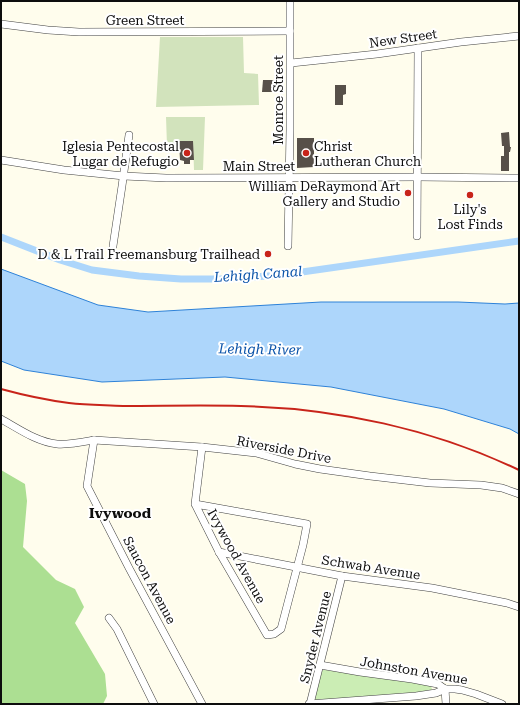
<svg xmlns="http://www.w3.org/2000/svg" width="520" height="705" viewBox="0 0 520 705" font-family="'Roboto Serif',serif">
<rect width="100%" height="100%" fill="#fffded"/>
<polygon fill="#cbedb4" points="323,670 326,670 428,685 431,686 432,689 430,691 316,701 315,697 322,671"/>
<polygon fill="#acdf92" points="1,470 25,484 27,501 23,547 56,580 75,589 84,607 75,623 105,674 107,696 103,704 1,704"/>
<g fill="#d2e3bc">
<polygon points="160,37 243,37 244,73 258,74 259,105 156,107"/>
<polygon points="166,117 205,117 203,170 194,170 193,141 180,141 179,146 167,146"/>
</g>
<polygon fill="#add6fb" stroke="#2e82d8" points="1,269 98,305 148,312 321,302 458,302 505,304 519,303 519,434 510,429 444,409 331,387 225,377 102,382 24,370 1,361"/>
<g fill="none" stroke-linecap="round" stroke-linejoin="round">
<polyline stroke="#add6fb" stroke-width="7" points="1,237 60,260 92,270 139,276 181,279 226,279 281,275 519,241"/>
</g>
<g fill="#575049">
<polygon points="263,80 283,80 283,92 262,92"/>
<polygon points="335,85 346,85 346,94 343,95 343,105 335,105"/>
<polygon points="509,132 510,147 511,147 510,152 509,152 509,171 501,171 501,156 504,156 504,146 502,146 501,133"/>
<polygon points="297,138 314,138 314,167 297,168"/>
<polygon points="179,141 193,141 194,160 190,160 190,164 184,164 184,161 180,160"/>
</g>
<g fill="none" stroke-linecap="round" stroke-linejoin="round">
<defs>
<g id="minor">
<polyline points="1,24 48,30 79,32 290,31"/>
<polyline points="291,63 377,54 461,42 519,36"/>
<polyline points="1,160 64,170 124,176 166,178 418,177 519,178"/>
<polyline points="417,236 418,48"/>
<polyline points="113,246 122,186 129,135"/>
<polyline points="288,246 290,130 290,1"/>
<path d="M1,419C19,429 37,442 57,444C69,445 83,442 94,440L202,447L256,453L295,464L320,469L370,476L430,483L481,485L502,488L519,494"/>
<polyline points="94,440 87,486 129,568 202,704"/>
<polyline points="195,504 307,524 303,545 281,629 274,634 267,635 219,552 195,504 202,447"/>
<polyline points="219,552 342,576 432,588 507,603 519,607"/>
<polyline points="109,618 117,629 154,704"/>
<polyline points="320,665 360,672 412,679 438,684 445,689 455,689 462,690 476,694 502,704"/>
<polyline points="309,704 416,696 436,693 445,689 446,704"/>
<polyline points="310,704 342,576"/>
</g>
</defs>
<use href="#minor" stroke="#404040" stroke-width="8"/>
<use href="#minor" stroke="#fff" stroke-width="7"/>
<path stroke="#c8241a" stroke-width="2" d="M1,389C23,395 46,400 69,403C87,405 105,405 123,406C163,406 202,405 241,406C336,408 433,429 519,470"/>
</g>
<g fill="#c8241a" stroke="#fff" stroke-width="1.5">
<circle cx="187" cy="153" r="4"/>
<circle cx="306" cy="153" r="4"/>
<circle cx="408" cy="193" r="4"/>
<circle cx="470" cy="195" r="4"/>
<circle cx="268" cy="254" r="4"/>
</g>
<g text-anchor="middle" stroke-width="4" stroke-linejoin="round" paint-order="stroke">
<g font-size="13" fill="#0d0d0d" stroke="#fff">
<text x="145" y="25">Green Street</text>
<text transform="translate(403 38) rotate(-8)" y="5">New Street</text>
<text transform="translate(278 100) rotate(-90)" y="5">Monroe Street</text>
<text x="259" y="171">Main Street</text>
<text transform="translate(284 449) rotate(11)" y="5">Riverside Drive</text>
<text transform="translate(237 556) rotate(61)" y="5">Ivywood Avenue</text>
<text transform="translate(371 567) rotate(9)" y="5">Schwab Avenue</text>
<text transform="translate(150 580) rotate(62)" y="5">Saucon Avenue</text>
<text transform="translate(315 637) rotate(-76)" y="5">Snyder Avenue</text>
<text transform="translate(414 670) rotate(10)" y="5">Johnston Avenue</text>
</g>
<g font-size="13" fill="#0d0d0d" stroke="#fff" text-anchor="end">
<text x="179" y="151">Iglesia Pentecostal<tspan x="179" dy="15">Lugar de Refugio</tspan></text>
<text x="314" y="151" text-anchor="start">Christ<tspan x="314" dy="15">Lutheran Church</tspan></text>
<text x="400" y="191">William DeRaymond Art<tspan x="400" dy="15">Gallery and Studio</tspan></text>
<text x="470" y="214" text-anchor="middle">Lily's<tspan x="470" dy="15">Lost Finds</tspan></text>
<text x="260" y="259">D &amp; L Trail Freemansburg Trailhead</text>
</g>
<g font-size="14" font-style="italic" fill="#0c54a9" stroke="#fff">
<text transform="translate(258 274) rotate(-4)" y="5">Lehigh Canal</text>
<text transform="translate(260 349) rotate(1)" y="5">Lehigh River</text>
</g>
<g font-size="14" font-weight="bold" fill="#0d0d0d" stroke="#fff">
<text x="120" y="518">Ivywood</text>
</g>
</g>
<rect width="520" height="705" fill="none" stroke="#0d0d0d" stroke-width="4"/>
</svg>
